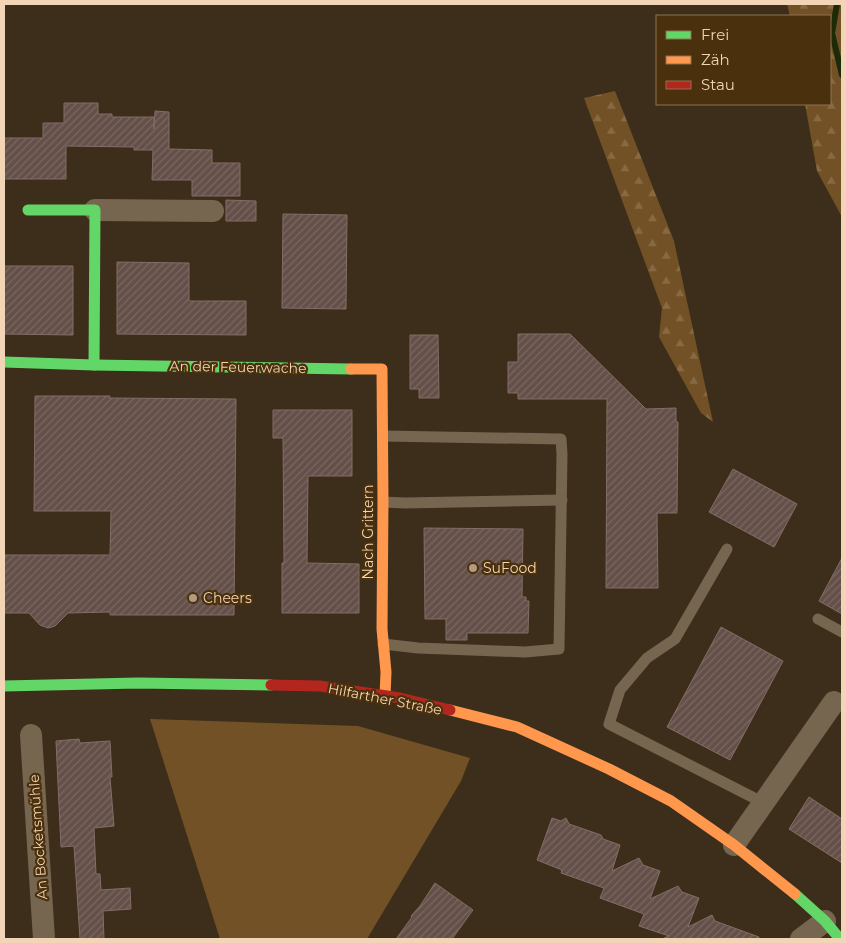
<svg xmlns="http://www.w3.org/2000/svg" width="846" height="943" viewBox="0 0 846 943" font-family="Montserrat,sans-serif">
<defs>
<pattern id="forest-firs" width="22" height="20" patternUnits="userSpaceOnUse" patternTransform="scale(1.25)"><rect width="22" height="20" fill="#725126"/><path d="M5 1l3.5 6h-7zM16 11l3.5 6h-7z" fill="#876943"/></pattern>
<pattern id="building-hatch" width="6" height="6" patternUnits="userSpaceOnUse" patternTransform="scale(1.25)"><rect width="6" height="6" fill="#644f49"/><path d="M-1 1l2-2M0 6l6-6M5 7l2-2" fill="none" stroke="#7b6761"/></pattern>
</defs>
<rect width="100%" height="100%" fill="#3c2e1a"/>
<polygon fill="#725126" points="150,719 358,726 470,758 461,781 367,939 220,939"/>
<g fill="url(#forest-firs)">
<polygon points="787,4 842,4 842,217 817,171 805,104 830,104 830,16 790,16"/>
<polygon points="615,91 674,241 713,422 701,413 659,337 662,308 584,98"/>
</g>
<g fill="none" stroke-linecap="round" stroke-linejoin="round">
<polyline stroke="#1d2a08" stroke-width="6" points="837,4 832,33 842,75"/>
</g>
<g fill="url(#building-hatch)" stroke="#846d67">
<polygon points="64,103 98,103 98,114 112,114 112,117 154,117 154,129 155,111 169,112 169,149 212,150 212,163 240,163 240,196 192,196 192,180 152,180 153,150 134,150 134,147 66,146 66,179 4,179 4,138 43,138 43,123 64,123"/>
<polygon points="226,200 256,201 256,221 226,221"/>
<polygon points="283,214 347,215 346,309 282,308"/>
<polygon points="117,262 189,263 189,301 246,301 246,335 117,334"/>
<polygon points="4,266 73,266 73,335 4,334"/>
<polygon points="518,334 570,334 646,409 676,408 676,422 678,422 677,513 657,513 658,588 606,588 607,399 518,399 518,393 508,393 508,362 518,362"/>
<polygon points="410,335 438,335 439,398 419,398 419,389 410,389"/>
<polygon points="35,396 110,396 109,398 236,399 234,615 110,615 110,612 68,613 55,626 48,628 40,625 29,613 4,613 4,555 110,555 111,511 34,511"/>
<polygon points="273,410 352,410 352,476 308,476 307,563 359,564 359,613 282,613 282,563 284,563 283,438 273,438"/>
<polygon points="733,469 797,504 774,547 709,512"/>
<polygon points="424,528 523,529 522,597 526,597 526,601 529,601 528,633 467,633 467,640 446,640 446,619 425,619"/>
<polygon points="842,558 842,614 819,601"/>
<polygon points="721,627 783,661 730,760 667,727"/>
<polygon points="79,739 80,743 110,741 112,777 110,777 114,826 94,828 96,874 100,874 101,890 130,888 131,909 103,911 104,939 80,939 74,846 61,847 56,741"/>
<polygon points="809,797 842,819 842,863 789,829"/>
<polygon points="552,818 561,821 566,818 569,824 601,835 603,839 620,845 612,871 639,858 643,865 660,871 650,899 678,886 682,892 699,898 688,927 712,915 715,921 759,937 759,939 662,939 669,936 639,926 644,914 600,898 604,888 561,873 562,870 537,860"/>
<polygon points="435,883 473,910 452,939 396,939 412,917 411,916 420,906"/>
</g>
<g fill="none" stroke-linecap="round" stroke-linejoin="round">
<g stroke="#76654f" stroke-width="11">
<polyline points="383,436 561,439 562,454 559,649 525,652 418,648 383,644"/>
<polyline points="383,502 405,503 562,500"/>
<polyline points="727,549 675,639 647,658 620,690 609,724 764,803"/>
<polyline points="818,619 842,632"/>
</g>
<g stroke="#76654f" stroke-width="22">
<polyline points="95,210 213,211"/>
<polyline points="31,735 44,939"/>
<polyline points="734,845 834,702"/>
<polyline points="801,939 825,921"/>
</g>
<g stroke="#63d668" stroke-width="11">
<polyline points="28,210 95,210 94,365"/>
<polyline points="4,362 94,365 351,369"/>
<polyline points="4,686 138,683 271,685"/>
<polyline points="795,894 825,921 840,939"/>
</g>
<g stroke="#ff974d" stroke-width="11">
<polyline points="351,369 382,369 383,502 382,629 386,672 385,696"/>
<polyline points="450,710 517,727 609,769 671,801 734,845 795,894"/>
</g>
<polyline stroke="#b3261e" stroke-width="11" points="271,685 320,686 400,698 450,710"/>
</g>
<g fill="#b29b7f" stroke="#4a300c" stroke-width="2">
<circle cx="473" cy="568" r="5"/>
<circle cx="193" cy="598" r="5"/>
</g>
<g text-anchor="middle" stroke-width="4.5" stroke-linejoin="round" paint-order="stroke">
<g font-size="14" fill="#f1d5b6" stroke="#4a300c">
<text transform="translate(238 367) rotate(1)" y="5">An der Feuerwache</text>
<text transform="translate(368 532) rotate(-90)" y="5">Nach Grittern</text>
<text transform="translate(385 699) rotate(11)" y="5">Hilfarther Straße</text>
<text transform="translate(38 837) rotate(-94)" y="5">An Bocketsmühle</text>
</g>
<g font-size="14" fill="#f1d5b6" stroke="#4a300c" text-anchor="start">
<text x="483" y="573">SuFood</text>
<text x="203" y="603">Cheers</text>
</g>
</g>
<rect width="846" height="943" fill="none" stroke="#f1d5b6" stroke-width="10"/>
<rect x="656" y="15" width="175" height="90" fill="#4a300c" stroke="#8d7250"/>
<rect x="666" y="31" width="25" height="8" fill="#63d668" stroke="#8d7250"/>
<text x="701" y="40" font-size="15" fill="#f1d5b6">Frei</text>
<rect x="666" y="56" width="25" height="8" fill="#ff974d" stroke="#8d7250"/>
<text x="701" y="65" font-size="15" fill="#f1d5b6">Zäh</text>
<rect x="666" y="81" width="25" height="8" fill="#b3261e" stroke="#8d7250"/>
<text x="701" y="90" font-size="15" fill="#f1d5b6">Stau</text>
</svg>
